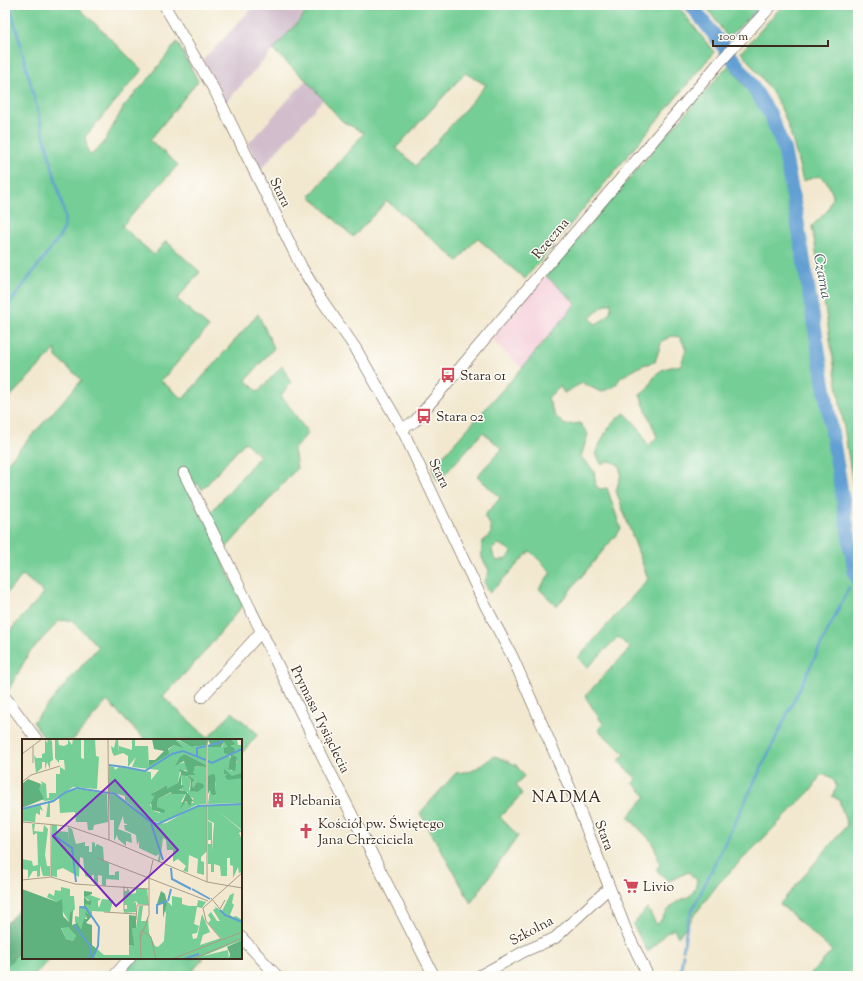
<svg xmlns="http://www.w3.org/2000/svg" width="863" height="981" viewBox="0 0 863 981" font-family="'Sorts Mill Goudy',serif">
<rect width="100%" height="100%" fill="#fdfcf7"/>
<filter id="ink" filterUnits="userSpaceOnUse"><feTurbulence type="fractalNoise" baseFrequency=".025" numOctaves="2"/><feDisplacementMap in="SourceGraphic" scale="8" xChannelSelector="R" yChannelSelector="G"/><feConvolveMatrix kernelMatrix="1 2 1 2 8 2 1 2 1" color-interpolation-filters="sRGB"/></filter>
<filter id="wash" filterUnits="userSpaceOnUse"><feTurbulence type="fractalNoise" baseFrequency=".012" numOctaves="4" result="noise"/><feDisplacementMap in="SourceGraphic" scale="16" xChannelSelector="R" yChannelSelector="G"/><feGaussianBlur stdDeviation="0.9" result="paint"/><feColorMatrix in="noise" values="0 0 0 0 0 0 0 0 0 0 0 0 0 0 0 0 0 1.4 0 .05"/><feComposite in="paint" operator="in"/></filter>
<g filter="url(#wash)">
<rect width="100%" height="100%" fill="#f2e8cf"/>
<polygon fill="#f5cfdb" points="546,276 577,303 522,368 491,339"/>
<polygon fill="#d1bdcc" points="255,5 407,5 261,169 248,144 306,80 273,50 226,102 203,60"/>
<g fill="#74ce95" stroke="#587c5a" fill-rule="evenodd">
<path d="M5,5H76L142,70L85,137L88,152L91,155L103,144L124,106L150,77L177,42L198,81L150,140L178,165L122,226L154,255L166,241L200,272L177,299L209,327L161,381L183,399L258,314L274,348L246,380L258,392L282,366L291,383L281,395L308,433L294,449L297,468L220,555L243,605L202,655L163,697L208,738L232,712L258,734L241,754V740H145L107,701L73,740H46L33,722L98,647L72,620L59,621L29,653L8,691L5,687V636L44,593L23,575L5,595V465L82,380L56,357V349L5,402ZM245,442L260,456L204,520L189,492L198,483L202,490Z"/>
<path d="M313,5H677L714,52L525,279L477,238L458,261L387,201L353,237L310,196L364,133L342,121L306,80L273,50ZM465,73L486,85L416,166L396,148Z"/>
<polygon points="705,5 761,5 728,38"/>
<path d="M783,5H858V516L812,226L828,210L833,195L827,182L819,176L803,181C797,159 793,137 784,115C775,92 757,72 741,52Z"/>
<path d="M729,65L762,110L779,149L840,515L854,586L858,592V976H809L832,951L780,904L847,825L839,800L832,796L837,787C833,778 830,774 820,775L814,787L718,884L678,937L674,929L666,933L648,952L633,925L647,908L657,925C662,919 667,910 673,905C686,894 693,902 697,880L688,872L669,881L656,870L660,864L653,843L628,817L646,796L633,783L637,779L618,761L625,754L598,730L603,724L585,696L630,648L618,637L587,668L578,658L648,579L616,491L621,474L619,465L610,461L601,464L596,453C602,438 610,421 625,413L639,428L648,446L657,437L640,395C651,388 648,385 655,376C660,368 672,367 681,365L686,349L680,337L672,336L662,341L655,362L643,365L629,373L621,377L615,386L601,392L582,383L564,393L560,386L548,398L555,416L565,425L580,423L588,434L581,457L594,471L596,486L600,489L607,488L621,529L557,606L539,589L551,572L530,551L490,593L484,582C493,569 487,569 482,558C481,554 482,546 482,542L491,534V526L484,516L500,498L477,476L502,449L483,432L438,482L432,468L522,368L576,303L546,276L661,141ZM611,303C613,313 604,320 595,324L590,318L602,307ZM498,544L507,548L512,553L506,559L498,561L494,558L492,550Z"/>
<polygon points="495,756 516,765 524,776 516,785 522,794 500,817 518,836 471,903 420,813 456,773 472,771"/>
<polygon points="23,947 23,958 50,958 34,976 5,976 5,967"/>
<polygon points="135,958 204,958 188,976 119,976"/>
</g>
<polygon fill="#5fb17e" stroke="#4d6e4e" points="23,905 23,947 5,967 5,925"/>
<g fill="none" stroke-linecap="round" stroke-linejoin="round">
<g stroke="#629fd3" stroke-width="2.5">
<polyline points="722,45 736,35 763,5"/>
<polyline points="5,310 60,236 64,228 65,216 10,5"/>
<polyline points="852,581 855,574"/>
<polyline points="683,950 688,919 849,587"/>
<polyline points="680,976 683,954"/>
</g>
<polyline stroke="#629fd3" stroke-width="14" points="691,5 746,76 770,114 784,149 796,213 855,574 858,579"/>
</g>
</g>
<g filter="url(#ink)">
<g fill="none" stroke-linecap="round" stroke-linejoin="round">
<defs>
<g id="minor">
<polyline points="164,5 216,93 302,268 321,299 356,349 402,429 483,601 512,656 577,804 626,930 648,976"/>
<polyline points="402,429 415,421 719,63 772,5"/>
<polyline points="184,473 322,756 434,976"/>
<polyline points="5,697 37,740"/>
<polyline points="202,697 262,631"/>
<polyline points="241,937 277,976"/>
<polyline points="114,976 130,958"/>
<polyline points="479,976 525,951 555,938 609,888"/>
</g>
</defs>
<use href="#minor" stroke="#564639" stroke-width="12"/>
<use href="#minor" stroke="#fff" stroke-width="11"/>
</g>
</g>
<defs>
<symbol id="bus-bare" viewBox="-9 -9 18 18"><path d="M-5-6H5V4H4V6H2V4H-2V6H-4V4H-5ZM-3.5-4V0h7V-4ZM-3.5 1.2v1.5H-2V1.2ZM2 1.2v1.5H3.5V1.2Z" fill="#d1495b" stroke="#fdfcf7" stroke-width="2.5" paint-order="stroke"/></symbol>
<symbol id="building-bare" viewBox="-9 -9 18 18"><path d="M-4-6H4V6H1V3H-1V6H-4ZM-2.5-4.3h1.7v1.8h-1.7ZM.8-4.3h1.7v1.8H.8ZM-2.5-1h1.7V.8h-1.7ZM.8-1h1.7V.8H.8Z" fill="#d1495b" stroke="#fdfcf7" stroke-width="2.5" paint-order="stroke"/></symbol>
<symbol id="church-bare" viewBox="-9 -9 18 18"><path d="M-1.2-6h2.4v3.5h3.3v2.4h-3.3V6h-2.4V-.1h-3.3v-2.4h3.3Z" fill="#d1495b" stroke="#fdfcf7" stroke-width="2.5" paint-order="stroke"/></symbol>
<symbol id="supermarket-bare" viewBox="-9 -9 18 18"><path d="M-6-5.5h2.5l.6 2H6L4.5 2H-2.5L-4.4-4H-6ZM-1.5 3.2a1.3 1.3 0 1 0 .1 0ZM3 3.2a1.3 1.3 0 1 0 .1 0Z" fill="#d1495b" stroke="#fdfcf7" stroke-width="2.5" paint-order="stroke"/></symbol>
</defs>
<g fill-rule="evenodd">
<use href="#bus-bare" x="437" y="364" width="22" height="22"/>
<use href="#bus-bare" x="413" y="405" width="22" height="22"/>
<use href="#building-bare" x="267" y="789" width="22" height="22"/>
<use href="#church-bare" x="295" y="820" width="22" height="22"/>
<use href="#supermarket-bare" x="620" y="875" width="22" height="22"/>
</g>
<g text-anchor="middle" stroke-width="3" stroke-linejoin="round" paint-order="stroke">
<g font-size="14" fill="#3b2a1e" stroke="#fdfcf7">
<text transform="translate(281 192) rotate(64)" y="5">Stara</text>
<text transform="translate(550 238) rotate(-50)" y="5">Rzeczna</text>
<text transform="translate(440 473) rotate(64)" y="5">Stara</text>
<text transform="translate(321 719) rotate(64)" y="5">Prymasa Tysiąclecia</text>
<text transform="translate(605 835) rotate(69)" y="5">Stara</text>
<text transform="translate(531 930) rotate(-28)" y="5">Szkolna</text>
</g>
<g font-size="14" fill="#3b2a1e" stroke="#fdfcf7" text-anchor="start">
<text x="460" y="380">Stara 01</text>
<text x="436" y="421">Stara 02</text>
<text x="290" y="805">Plebania</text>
<text x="318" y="828">Kościół pw. Świętego<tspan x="318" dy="16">Jana Chrzciciela</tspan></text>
<text x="643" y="891">Livio</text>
</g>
<g font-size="15" font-style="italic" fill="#4b5966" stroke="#fdfcf7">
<text transform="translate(823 276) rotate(80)" y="5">Czarna</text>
</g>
<g font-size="16" letter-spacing="1" fill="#3b2a1e" stroke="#fdfcf7">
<text x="567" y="802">NADMA</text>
</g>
</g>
<g transform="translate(22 739)">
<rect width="220" height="220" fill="#f2e8cf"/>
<path d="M23,0L25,4L26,0L30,2L31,21L28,23V30L25,23L23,31V23H20V29L14,34L12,16L14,19H20V15L23,14ZM33,0H36L37,6L42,7L46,5V0L50,6L51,0H59V19L62,20V0H73L74,17L77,18L75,50L51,48L30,61L22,62L16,49L20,45L19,42L24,45L25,59H27V54H34V35H38V28L43,31L42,21H37V24L33,19ZM94,0H96L97,15V7L110,11V0H113V7H126L127,27L152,6L161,8L153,0L171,8L185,6L184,26L163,15L156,25L164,23L166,33L163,31L158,32L156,44L150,49L145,50V46L132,53L129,56L133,55V59L128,66L132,72L138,74L139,71L135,68L136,60L150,53V55L164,54L159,63L172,64L171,59L166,57V53L157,50L160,47L159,36L162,35L169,41L167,51L174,53L179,45L175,43L171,49L170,44L173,41L166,36L170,34L173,27L184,28V65L174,66L142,83H135L129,82L103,61V57L87,53V27L92,28L93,31L97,28L129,33V41L137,31L110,28L114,18L106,28V17L101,14L92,17L90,13L89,7L92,9ZM215,0L216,6H220V64L186,65L188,51L194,57V45L192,39L186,37V8H200L202,3L206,6V14L209,21L206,29L210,32L215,23L214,18H210L209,8L212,4L210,1ZM58,50L85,55L86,83L72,86L71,91H66L65,83H54L53,73L38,74L37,59L32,63L28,64V78H24L26,64L49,51ZM87,55L96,57L134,85L144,84L173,68L185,67V112L179,118V122L182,123V136L175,134L176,120L167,116L166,133L161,132L164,127L156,120L151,123V111H145L144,101L141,99L138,123L136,122L137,115L134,117L117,109V102L115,106L114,96L103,91L102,86H106L102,84L101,77L96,90L109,95L110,104L104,102V107L96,100L95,96L92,102V81H88ZM18,65L21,72L18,70V76L14,74L13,83L0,82V71ZM220,65V91L197,73L220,92L217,94L220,101V133L217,134L216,128L211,139V127L208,126V119H205V137H199L198,127L192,125V133H189V125H186V105H189V101H186V82L190,84V112L192,84L186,81V67ZM10,85H13L12,92L21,93L22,86L26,90L23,116L25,127H28V137H21L18,126V137L15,138V132H11L6,140V131L0,130V120L10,122L11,127L16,126L15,94L11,96ZM30,86H35V92L46,93L47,102L46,88L50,90L54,105L63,103V107H67V113H70V103L73,104V108L75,105L81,108L82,122L87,124V136H93V133L97,132V141L84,140V147L80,146V137L76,136V145H72V136H70V140L63,137L61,119L58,118L57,138L41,129L35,131V138L29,137ZM39,148L48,150V157H52L53,170L49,174L47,183L35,163L25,158L27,154L32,157L33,151L39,152ZM105,148L109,155L114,154V149L125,150L127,166L116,165L114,162L111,164L114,163V173L102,174V170H105V166H102V152H105ZM212,154L210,164L212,166L208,176L211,178L208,179L214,177L220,181V201L181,217L206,211L207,220H71L75,210L82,216H107V206L111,207L110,189H114L117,167H121L119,182H124L126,177L127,194L133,207L136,208L142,202L144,174L142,171L145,162L150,167V157L160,159V165L167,167H175L176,161L184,163L180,169L175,168L172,185L177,187L175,194L170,195L171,200L175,199L180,175L188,193L181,196L178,206L199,199L186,184L189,181L186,176L189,173L195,182H198L191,171L194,169L192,167L200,172L208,156ZM65,155L79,160L76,162V166L77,169L80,160L91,161L88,173L70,172V177L63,165L66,164L68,162L62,158ZM57,167H62L66,173L59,190L53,183V177L57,178ZM39,188H46L54,197L51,202L44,200Z" fill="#74ce95"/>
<path d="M130,0H153L162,9L152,6L146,10L147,15L127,27V21H133L142,12L132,10ZM155,0H213L210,1L213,5L209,7L213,10L210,18L212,16L215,19L213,32L206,30L209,16L202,14V9L206,8L202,3L199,8H186L188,5L186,1L185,6L170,8ZM163,15L184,26V28L173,27L171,34L174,36H166L173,41L170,44L171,49L175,43L181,45L182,48L175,53L168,52L169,41L165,37L159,36V46L162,47L157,51L164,52L173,64L170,62L168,67L164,62L158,70L164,55H150L149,53L136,60L135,68L143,71L142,74L130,71L129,64L133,56L130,57L129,55L145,46V50L156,44L159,34L157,30L166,33L162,22L153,27L158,18ZM202,30L210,37L220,34V39L206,41L203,38L205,35H202ZM191,35L193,36L194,56H190L188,51L186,55V37ZM6,40L19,45L17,50L22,60L0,69V45ZM0,150L35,163L40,160L41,177L47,183L48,174L51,171L50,186L55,184L59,190L62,180H65L63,173L66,175L62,167V152L70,153V155L62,158L66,162L69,161V166L63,165L70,177L64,184L70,186V206L75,210L71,220H0ZM46,188L54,197L51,202L44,200L39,189ZM139,152L143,155L145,164L141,179V164L135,165ZM107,176L114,177V189H110L112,207L107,206ZM220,201V220H207L208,215L205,208Z" fill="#5fb17e" fill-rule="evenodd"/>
<path fill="none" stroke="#629fd3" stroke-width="2" d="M186,7L202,2M175,17V9L184,7M186,22L190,24L220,10M87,26L102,28M102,28L123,32L150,15L161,12L184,21M0,70L31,62L44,53L55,49L93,55L129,83L136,85L176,67L220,65M129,84L141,121M30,95L50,109L54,143M149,129L150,140L169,150M170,150L188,160M146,162L149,150M58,168L64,169L77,188L76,207L70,220M198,171L203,176L220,183M135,175V166L145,162M52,186L69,208L67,220M162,220L177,215"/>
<path fill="none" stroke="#a99c88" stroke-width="1" d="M86,0L87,101M11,7V24M0,15L20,0M0,43L9,36L38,27M0,83L46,87L87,101L185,143L220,149M75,119L186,162M29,138V85M0,141L29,138L53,145L127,150M185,143V0M102,147V172M189,159L198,170L203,161M82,173L114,175M114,181L115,166H127M122,193L129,198L134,220M199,200L184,182L181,169L220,134M118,201L127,176V139L131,121M119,220L118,194L121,190M150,220L220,193M171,220L220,199"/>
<path fill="#7b2cbf" fill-opacity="0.15" stroke="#7b2cbf" stroke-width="2" d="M93,41L156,111L94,167L31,97Z"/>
<rect width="220" height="220" fill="none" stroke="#3b2a1e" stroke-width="2"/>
</g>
<rect width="863" height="981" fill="none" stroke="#fdfcf7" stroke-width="20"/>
<path d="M713 40v6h115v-6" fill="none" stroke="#3b2a1e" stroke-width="2"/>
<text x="719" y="40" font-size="12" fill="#3b2a1e" stroke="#fdfcf7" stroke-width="3" paint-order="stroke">100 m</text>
</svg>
